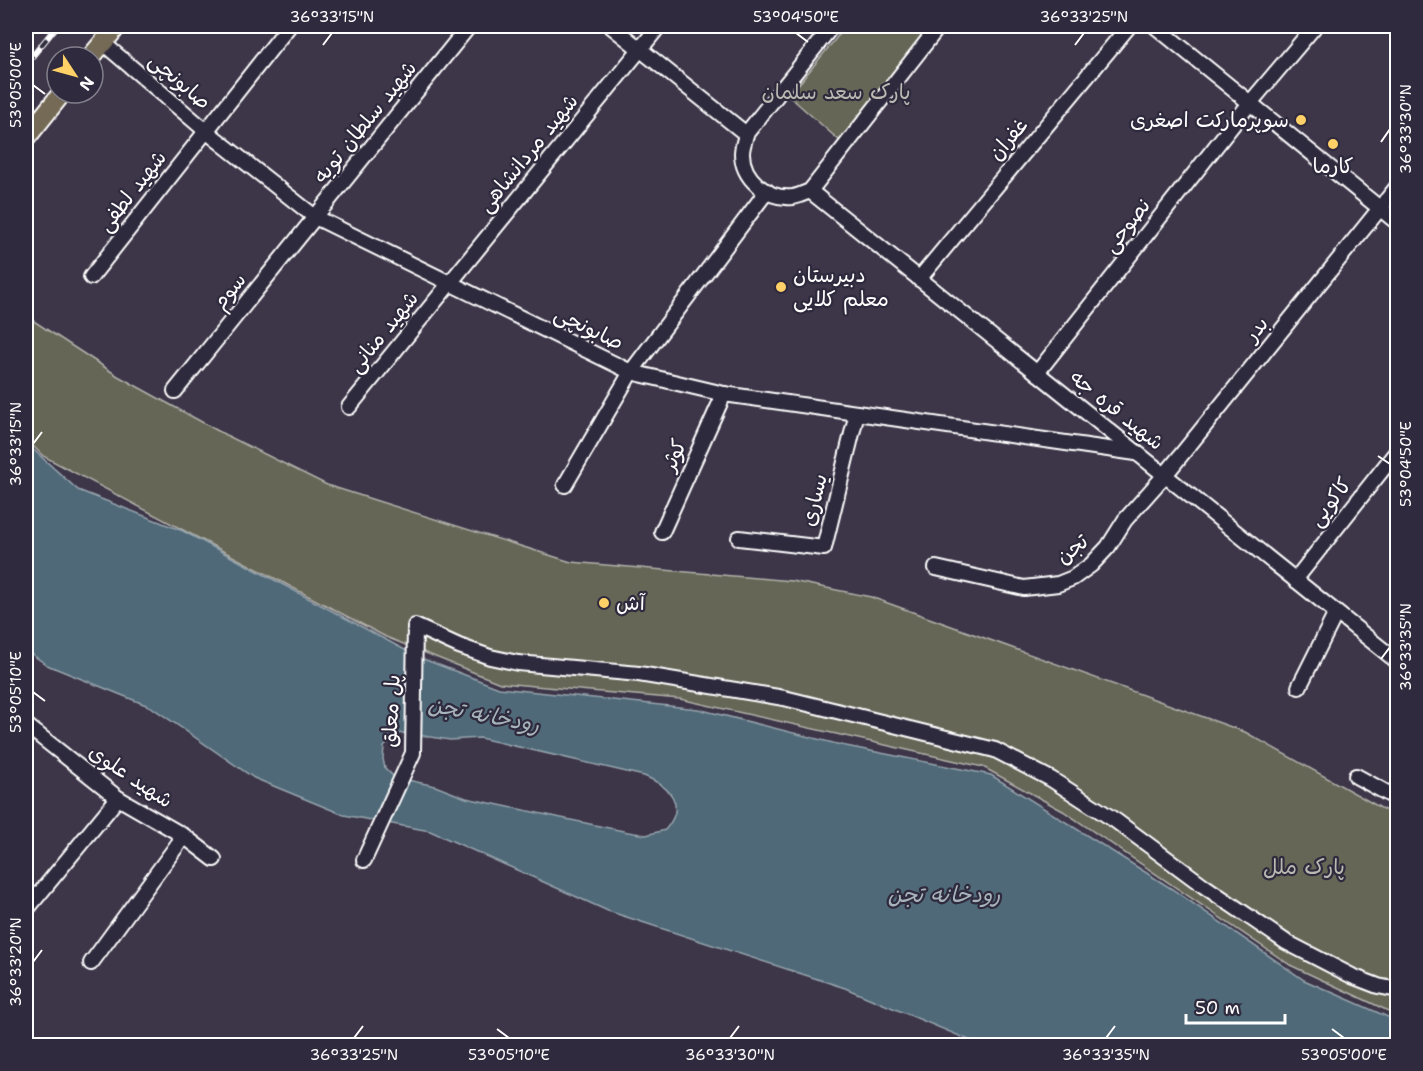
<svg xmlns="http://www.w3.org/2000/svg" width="1423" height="1071" viewBox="0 0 1423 1071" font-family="'Shantell Sans','Playpen Sans Arabic',sans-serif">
<rect width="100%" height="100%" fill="#3d3548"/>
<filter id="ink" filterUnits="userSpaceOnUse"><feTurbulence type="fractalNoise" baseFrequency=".0167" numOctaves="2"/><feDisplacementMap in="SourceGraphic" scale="12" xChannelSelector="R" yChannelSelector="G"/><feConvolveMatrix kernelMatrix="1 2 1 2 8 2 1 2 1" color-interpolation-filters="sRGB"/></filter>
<g filter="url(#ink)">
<g fill="#656657" stroke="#b2b2ab" stroke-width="1.5">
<polygon points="846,26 931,26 841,142 789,96"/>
<polygon points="26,316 118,376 220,432 327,485 571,562 792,581 871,597 1245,732 1397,817 1397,1015 1290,965 1063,811 983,767 680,699 500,683 386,637 43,456 26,439"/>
</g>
<path fill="#506978" stroke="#96a5ae" stroke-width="1.5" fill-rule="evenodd" d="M26,443L78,490L183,531L418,657L499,688L698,709L841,745L991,775L1172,889L1304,980L1397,1021V1045H981L845,988L608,911L430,831L344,815L254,778L151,707L47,665L26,650ZM404,733L450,740L480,738L644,776C671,787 687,805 665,830L646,835L628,832L466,798L435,786L394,777L385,768L383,759L384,747L397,734Z"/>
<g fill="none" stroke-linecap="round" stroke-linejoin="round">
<defs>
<g id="minor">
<polyline points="611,26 746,134"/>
<path d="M832,26L746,134C745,140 742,147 742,153C742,178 767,200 793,197C798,196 805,193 810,191L939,26"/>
<polyline points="1155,26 1398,223"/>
<polyline points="103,43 206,131 315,217 631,372 724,394 1136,453"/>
<polyline points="810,191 1398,662"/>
<polyline points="91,277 289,26"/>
<polyline points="919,279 1129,26"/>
<polyline points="1037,373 1250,103 1315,26"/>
<polyline points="175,391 469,26"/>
<polyline points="349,407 659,26"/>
<polyline points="565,485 631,372 767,191"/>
<polyline points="662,532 724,394"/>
<polyline points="739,538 824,548 857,413"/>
<polyline points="936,568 1024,588 1058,584 1073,578 1091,565 1108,547 1125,520 1165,475 1398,186"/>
<polyline points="1295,580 1398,450"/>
<polyline points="1299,687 1336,613"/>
<polyline points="26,725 118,798 184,836 214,859"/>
<polyline points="1356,776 1398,799"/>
<polyline points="364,860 413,753 415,626 459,646 490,657 518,663 639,674 784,698 995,750 1051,779 1116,821 1204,886 1286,942 1352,976 1378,986 1398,990"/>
<polyline points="27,909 118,798"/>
<polyline points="91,963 184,836"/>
</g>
<g id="major">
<polyline points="91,57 117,26"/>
<polyline points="26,138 62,93"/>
</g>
</defs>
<use href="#minor" stroke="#fff" stroke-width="18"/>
<use href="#major" stroke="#fff" stroke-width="22"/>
<use href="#minor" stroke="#2f2a3d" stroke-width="14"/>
<use href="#major" stroke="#756a55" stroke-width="18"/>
<defs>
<polyline id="rail" points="26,64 57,26"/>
</defs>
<use href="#rail" stroke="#fff" stroke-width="6"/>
<use href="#rail" stroke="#2f2a3d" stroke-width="4" stroke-dasharray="11" stroke-linecap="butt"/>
</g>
</g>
<path fill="none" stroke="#fff" stroke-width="2" d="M796,33L808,42M323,45L332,33M1075,45L1084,33M33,85L45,94M1381,142L1390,129M33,444L42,432M1378,456L1390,464M1381,659L1390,647M33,692L45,701M33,962L42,950M497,1029L509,1038M1332,1029L1344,1038M354,1038L363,1026M730,1038L739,1026M1106,1038L1115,1026"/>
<g fill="#ffd166" stroke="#2f2a3d" stroke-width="2">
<circle cx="1301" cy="120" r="6"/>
<circle cx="1333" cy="144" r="6"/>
<circle cx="781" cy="287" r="6"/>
<circle cx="604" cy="603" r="6"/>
</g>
<g text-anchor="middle" stroke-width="4.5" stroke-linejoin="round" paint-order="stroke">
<g font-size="21" fill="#fff" stroke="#2f2a3d">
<text transform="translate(180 81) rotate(41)" y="7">صابونچی</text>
<text transform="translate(365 122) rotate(-51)" y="7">شهید سلطان تویه</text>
<text transform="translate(1008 139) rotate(-50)" y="7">غفران</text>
<text transform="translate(528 153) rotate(-51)" y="7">شهید مردانشاهی</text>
<text transform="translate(132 191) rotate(-52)" y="7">شهید لطفی</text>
<text transform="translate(1127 225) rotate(-52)" y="7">نصوحی</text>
<text transform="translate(229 291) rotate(-51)" y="7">سوم</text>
<text transform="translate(589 328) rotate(26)" y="7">صابونچی</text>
<text transform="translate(1256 329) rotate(-51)" y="7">بدر</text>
<text transform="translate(383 332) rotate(-51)" y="7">شهید منانی</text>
<text transform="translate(1117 410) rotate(39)" y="7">شهید قره جه</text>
<text transform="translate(674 455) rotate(-66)" y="7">کوثر</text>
<text transform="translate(814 500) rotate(-76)" y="7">یساری</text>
<text transform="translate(1330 502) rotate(-52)" y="7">کاکویی</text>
<text transform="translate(1072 549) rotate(-38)" y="7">تجن</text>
<text transform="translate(391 711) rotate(-87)" y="7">پل معلق</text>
<text transform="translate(131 776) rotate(34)" y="7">شهید علوی</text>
</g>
<g font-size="21" fill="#babab3" stroke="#2f2a3d">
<text x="836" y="99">پارک سعد سلمان</text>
<text x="1304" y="874">پارک ملل</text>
</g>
<g font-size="21" fill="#fff" stroke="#2f2a3d" text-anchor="start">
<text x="1289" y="127" text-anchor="end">سوپرمارکت اصغری</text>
<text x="1333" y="173" text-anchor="middle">کارما</text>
<text x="793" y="282">دبیرستان<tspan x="793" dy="24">معلم کلایی</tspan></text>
<text x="616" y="610">آش</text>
</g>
<g font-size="22" font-style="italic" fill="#a8b4bc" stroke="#2f2a3d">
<text transform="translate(484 714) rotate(11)" y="8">رودخانه تجن</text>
<text x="944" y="902">رودخانه تجن</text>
</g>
</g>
<rect width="1423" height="1071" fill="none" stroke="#2f2a3d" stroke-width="66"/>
<g transform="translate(75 75) rotate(126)"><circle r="28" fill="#2f2a3d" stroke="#827f8b" stroke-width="1.5"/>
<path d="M0-4.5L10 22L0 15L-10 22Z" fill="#ffd166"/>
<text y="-9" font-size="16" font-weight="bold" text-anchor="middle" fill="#ffffff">N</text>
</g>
<path d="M1186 1014v9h99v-9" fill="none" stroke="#ffffff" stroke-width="3"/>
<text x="1195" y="1014" font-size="18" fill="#ffffff" stroke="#2f2a3d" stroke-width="4.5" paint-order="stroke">50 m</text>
<rect x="33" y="33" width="1357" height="1005" fill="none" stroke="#fff" stroke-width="2"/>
<g font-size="15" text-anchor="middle" fill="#fff">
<text x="332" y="22">36°33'15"N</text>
<text x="796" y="22">53°04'50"E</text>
<text x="1084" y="22">36°33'25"N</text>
<text transform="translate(16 85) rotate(-90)" y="5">53°05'00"E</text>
<text transform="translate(1406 129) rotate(-90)" y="5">36°33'30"N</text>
<text transform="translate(16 444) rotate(-90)" y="5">36°33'15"N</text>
<text transform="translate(1406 464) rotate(-90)" y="5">53°04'50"E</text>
<text transform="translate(1406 647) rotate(-90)" y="5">36°33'35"N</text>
<text transform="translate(16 692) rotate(-90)" y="5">53°05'10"E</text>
<text transform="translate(16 962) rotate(-90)" y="5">36°33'20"N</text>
<text x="354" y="1060">36°33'25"N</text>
<text x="509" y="1060">53°05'10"E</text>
<text x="730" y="1060">36°33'30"N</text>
<text x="1106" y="1060">36°33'35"N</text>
<text x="1344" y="1060">53°05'00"E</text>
</g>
</svg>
